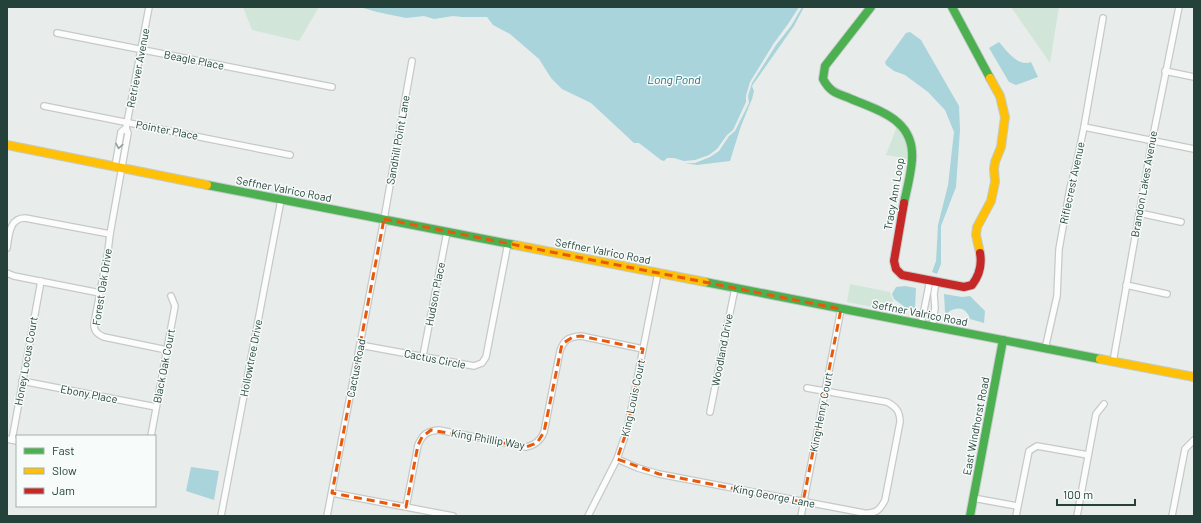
<svg xmlns="http://www.w3.org/2000/svg" width="1201" height="523" viewBox="0 0 1201 523" font-family="Barlow,sans-serif">
<rect width="100%" height="100%" fill="#e8edeb"/>
<g fill="#d1e6d8">
<polygon points="243,7 319,7 299,41 252,30"/>
<polygon points="1011,7 1059,7 1050,63"/>
<path d="M897,126C905,137 908,144 908,159L886,155Z"/>
<polygon points="850,284 890,292 893,301 892,311 847,302"/>
</g>
<g fill="#a9d4db">
<polygon points="360,7 799,7 788,24 774,43 750,82 746,96 746,102 733,130 727,135 717,149 709,155 695,160 684,161 674,158 667,158 664,161 661,160 639,143 634,143 591,103 562,89 551,78 539,59 510,34 493,25 487,17 462,17 453,16 434,19 424,16 406,18 377,12"/>
<polygon points="802,7 804,7 794,26 752,86 754,91 752,99 741,126 730,161 697,165 685,163 695,163 710,157 719,151 729,136 735,131 749,103 748,96 752,83 776,45 791,26"/>
<polygon points="910,32 921,40 959,106 960,130 956,187 941,226 941,264 937,274 932,272 936,261 938,225 948,185 954,132 945,110 928,92 905,75 894,71 886,65 885,62 906,33"/>
<path d="M999,42C1007,51 1018,67 1031,62L1038,77L1016,85L1009,82L989,48Z"/>
<polygon points="905,286 916,288 915,308 906,308 894,299 892,294 896,287"/>
<path d="M944,294L962,297L970,296L985,311L984,323L970,319C969,317 969,315 967,313C962,306 952,308 946,314L945,312Z"/>
<polygon points="191,467 219,471 214,500 186,491"/>
</g>
<g fill="none" stroke-linecap="round" stroke-linejoin="round">
<defs>
<g id="street">
<path d="M149,7L126,128L128,133L110,234L108,251L94,324C94,331 97,334 104,337L167,350"/>
<polyline points="57,33 332,87"/>
<polyline points="1165,71 1194,77"/>
<polyline points="44,106 290,155"/>
<polyline points="1084,127 1194,149"/>
<polyline points="115,167 121,132 126,128"/>
<polyline points="1139,213 1181,222"/>
<path d="M7,248C9,236 9,218 25,218L110,234"/>
<polyline points="7,273 14,276 100,293"/>
<polyline points="1126,285 1167,294"/>
<polyline points="921,325 930,280"/>
<polyline points="932,327 935,308 934,294 936,281"/>
<polyline points="360,345 474,366 482,363 486,357 508,243"/>
<polyline points="1045,349 1057,296 1059,249 1070,188 1076,166 1084,127 1103,18"/>
<polyline points="423,356 447,232"/>
<polyline points="1113,362 1152,141 1179,7"/>
<polyline points="22,381 156,407"/>
<polyline points="710,412 735,288"/>
<polyline points="151,436 175,306 171,296"/>
<polyline points="7,439 17,441"/>
<polyline points="12,440 41,281"/>
<path d="M617,459L638,468L659,474L864,513C876,514 880,510 885,500L900,422C900,411 896,407 887,402L807,388"/>
<polyline points="332,493 453,516"/>
<polyline points="973,498 1017,506"/>
<path d="M406,507L418,445C423,434 427,431 439,430L526,447C536,445 541,440 544,432L560,351C564,339 569,337 581,336L643,349"/>
<polyline points="221,516 281,200"/>
<polyline points="327,516 384,219 412,61"/>
<polyline points="588,516 617,459 627,430 658,273"/>
<polyline points="801,516 841,309"/>
<polyline points="1016,516 1029,451 1037,446 1088,455"/>
<polyline points="1077,516 1096,414 1104,404"/>
<polyline points="1172,516 1185,449 1194,440"/>
</g>
<g id="fast">
<path d="M871,7L825,66L823,79C830,92 836,93 849,98C879,111 915,119 912,160C911,174 907,189 904,203"/>
<polyline points="952,7 990,78"/>
<polyline points="207,185 515,245"/>
<polyline points="705,282 1100,359"/>
<polyline points="970,516 1003,340"/>
</g>
<g id="slow">
<polyline points="7,145 207,185"/>
<polyline points="515,245 705,282"/>
<polyline points="980,253 976,235 977,227 991,201 995,182 994,169 995,162 1001,147 1005,117 1000,96 990,78"/>
<polyline points="1100,359 1194,377"/>
</g>
<path id="jam" d="M904,203L894,261L896,269L902,275L964,287L972,285C979,276 982,264 980,253"/>
</defs>
<use href="#street" stroke="#c5cac8" stroke-width="8"/>
<use href="#fast" stroke="#c3cbc8" stroke-width="10"/>
<use href="#slow" stroke="#c3cbc8" stroke-width="10"/>
<use href="#jam" stroke="#c3cbc8" stroke-width="10"/>
<use href="#street" stroke="#fcfcfc" stroke-width="5.5"/>
<use href="#fast" stroke="#4caf50" stroke-width="8"/>
<use href="#slow" stroke="#ffc107" stroke-width="8"/>
<use href="#jam" stroke="#c62828" stroke-width="8"/>
</g>
<defs><path id="oneway-chevron" d="M-2-3.5L2.5 0L-2 3.5" fill="none" stroke-width="1.6" stroke-linecap="round" stroke-linejoin="round"/></defs>
<use stroke="#909f9b" href="#oneway-chevron" transform="translate(119 146) rotate(101)"/>
<path fill="none" stroke="#e8590c" stroke-width="3" stroke-dasharray="8 5" stroke-linejoin="round" d="M384,219L841,309L803,502L659,474L617,459L627,430L643,349L581,336L573,337L562,344L544,432L537,443L526,447L431,430L422,437L418,445L406,507L332,493Z"/>
<g text-anchor="middle" stroke-width="3" stroke-linejoin="round" paint-order="stroke">
<g font-size="11" fill="#24423a" stroke="#f7fbf9">
<text transform="translate(194 60) rotate(11)" y="4">Beagle Place</text>
<text transform="translate(138 68) rotate(-79)" y="4">Retriever Avenue</text>
<text transform="translate(167 130) rotate(11)" y="4">Pointer Place</text>
<text transform="translate(398 140) rotate(-80)" y="4">Sandhill Point Lane</text>
<text transform="translate(1072 183) rotate(-78)" y="4">Riflecrest Avenue</text>
<text transform="translate(1144 184) rotate(-80)" y="4">Brandon Lakes Avenue</text>
<text transform="translate(284 189) rotate(11)" y="4">Seffner Valrico Road</text>
<text transform="translate(894 194) rotate(-80)" y="4">Tracy Ann Loop</text>
<text transform="translate(603 251) rotate(11)" y="4">Seffner Valrico Road</text>
<text transform="translate(102 287) rotate(-81)" y="4">Forest Oak Drive</text>
<text transform="translate(435 294) rotate(-79)" y="4">Hudson Place</text>
<text transform="translate(920 313) rotate(11)" y="4">Seffner Valrico Road</text>
<text transform="translate(722 350) rotate(-79)" y="4">Woodland Drive</text>
<text transform="translate(251 358) rotate(-79)" y="4">Hollowtree Drive</text>
<text transform="translate(435 359) rotate(11)" y="4">Cactus Circle</text>
<text transform="translate(26 361) rotate(-80)" y="4">Honey Locus Court</text>
<text transform="translate(164 366) rotate(-79)" y="4">Black Oak Court</text>
<text transform="translate(356 368) rotate(-79)" y="4">Cactus Road</text>
<text transform="translate(89 394) rotate(11)" y="4">Ebony Place</text>
<text transform="translate(633 398) rotate(-78)" y="4">King Louis Court</text>
<text transform="translate(821 412) rotate(-79)" y="4">King Henry Court</text>
<text transform="translate(976 426) rotate(-79)" y="4">East Windhorst Road</text>
<text transform="translate(488 439) rotate(10)" y="4">King Phillip Way</text>
<text transform="translate(774 496) rotate(11)" y="4">King George Lane</text>
</g>
<g font-size="12" font-style="italic" fill="#1c6f80" stroke="#f7fbf9">
<text x="674" y="84">Long Pond</text>
</g>
</g>
<rect width="1201" height="523" fill="none" stroke="#24423a" stroke-width="16"/>
<rect x="16" y="435" width="140" height="72" fill="#f7fbf9" stroke="#a3b1ad"/>
<rect x="24" y="448" width="20" height="6" fill="#4caf50" stroke="#a3b1ad"/>
<text x="52" y="455" font-size="12" fill="#24423a">Fast</text>
<rect x="24" y="468" width="20" height="6" fill="#ffc107" stroke="#a3b1ad"/>
<text x="52" y="475" font-size="12" fill="#24423a">Slow</text>
<rect x="24" y="488" width="20" height="6" fill="#c62828" stroke="#a3b1ad"/>
<text x="52" y="495" font-size="12" fill="#24423a">Jam</text>
<path d="M1057 499v6h78v-6" fill="none" stroke="#24423a" stroke-width="2"/>
<text x="1063" y="499" font-size="12" fill="#24423a" stroke="#f7fbf9" stroke-width="3" paint-order="stroke">100 m</text>
</svg>
